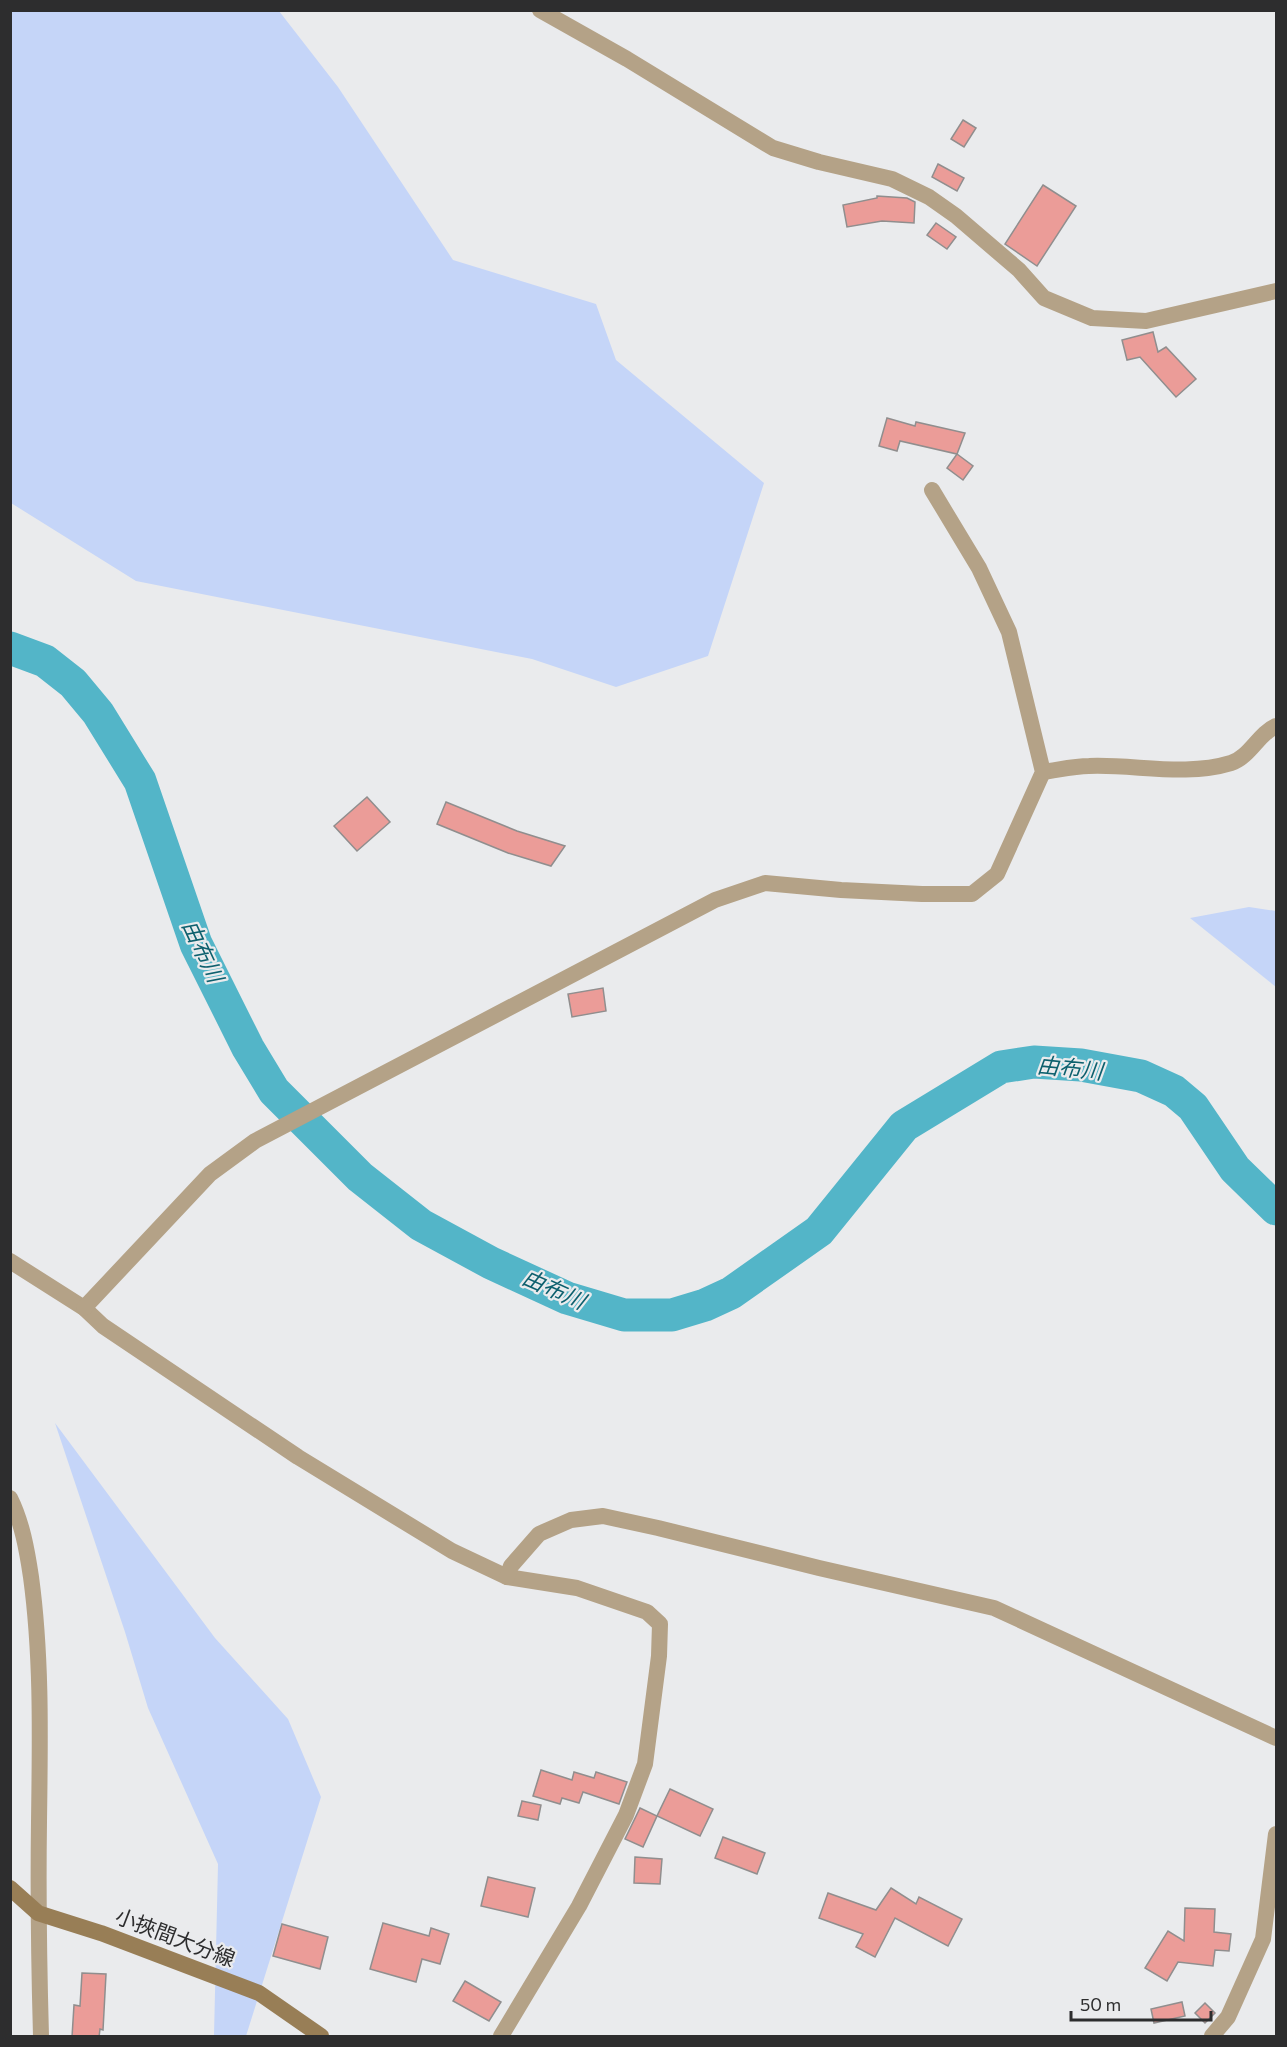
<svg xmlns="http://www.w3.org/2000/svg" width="1287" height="2047" viewBox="0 0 1287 2047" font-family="Commissioner,'Noto Sans JP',sans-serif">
<rect width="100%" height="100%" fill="#eaebed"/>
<g fill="#c5d5f8">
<polygon points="10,11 279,11 338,87 453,260 596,304 616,360 764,483 708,656 616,687 532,659 136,581 11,503"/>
<polygon points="1249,907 1276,911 1276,987 1190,918"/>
<polygon points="55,1423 215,1638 288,1719 321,1797 246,2036 214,2036 218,1864 148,1708 125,1632"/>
</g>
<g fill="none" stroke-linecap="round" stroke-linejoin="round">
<polyline stroke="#53b5c8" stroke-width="33" points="10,648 45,661 73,683 98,713 140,781 196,944 248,1048 274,1091 360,1177 421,1225 491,1263 567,1298 624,1315 672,1315 705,1305 731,1293 819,1231 904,1126 1001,1067 1034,1062 1081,1065 1141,1076 1174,1091 1193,1107 1235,1169 1276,1209"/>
</g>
<g fill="#eb9c98" stroke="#908e8e" stroke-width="1.5">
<polygon points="963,120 976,128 964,147 951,139"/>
<polygon points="938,164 964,178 957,191 932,177"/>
<polygon points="1043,185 1076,206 1037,266 1005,244"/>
<polygon points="877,196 907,198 915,202 914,223 882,221 847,227 843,205 877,198"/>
<polygon points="936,223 956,237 947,249 927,235"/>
<polygon points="1153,332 1158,352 1166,347 1196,379 1176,397 1140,357 1127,360 1122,340"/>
<polygon points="887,418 915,426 916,422 965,433 957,454 900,441 897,451 879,446"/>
<polygon points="957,454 973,466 963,480 947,468"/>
<polygon points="367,797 390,822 357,851 334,826"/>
<polygon points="446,802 517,831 565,846 551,866 508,853 437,824"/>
<polygon points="603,988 606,1011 572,1017 568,994"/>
<polygon points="541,1770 572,1780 574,1772 594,1778 596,1772 627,1782 619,1804 583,1792 579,1803 562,1798 560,1804 533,1796"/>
<polygon points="670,1789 713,1809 700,1836 657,1816"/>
<polygon points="522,1801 541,1805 538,1820 518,1816"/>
<polygon points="640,1808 657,1816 643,1847 625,1839"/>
<polygon points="723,1837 765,1853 757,1874 715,1858"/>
<polygon points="635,1857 662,1859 660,1884 634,1883"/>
<polygon points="488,1877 535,1888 528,1917 481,1906"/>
<polygon points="891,1888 916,1904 919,1897 962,1919 948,1946 895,1918 875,1957 856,1947 863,1934 819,1918 828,1893 876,1910"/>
<polygon points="1185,1908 1215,1909 1214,1932 1231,1934 1229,1951 1215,1950 1213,1966 1178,1962 1167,1981 1145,1968 1168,1931 1184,1941"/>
<polygon points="383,1923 429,1936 431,1928 449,1934 440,1964 422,1959 416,1982 370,1969"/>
<polygon points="282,1924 328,1937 320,1969 273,1956"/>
<polygon points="82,1973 106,1974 103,2030 100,2029 99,2037 72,2037 74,2005 80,2006"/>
<polygon points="465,1981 501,2002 489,2021 453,2001"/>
<polygon points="1182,2002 1185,2016 1154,2023 1151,2009"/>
<polygon points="1205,2003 1215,2013 1205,2023 1195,2013"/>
</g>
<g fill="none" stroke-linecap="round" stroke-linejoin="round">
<g stroke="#b4a287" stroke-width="16">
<polyline points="540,10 627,59 773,148 819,162 892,179 929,197 956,216 1019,270 1044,298 1092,318 1146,321 1276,291"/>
<path d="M1043,772C1058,770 1074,766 1089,766C1135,764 1185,777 1231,763C1250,757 1259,733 1276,726"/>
<polyline points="10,1261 84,1308 103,1326 298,1457 452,1551 507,1577 577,1588 647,1612 660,1624 659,1656 645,1764 626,1815 579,1906 501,2036"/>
<polyline points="84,1308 210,1174 255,1141 715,900 765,883 841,890 922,894 972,894 997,874 1043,772 1009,632 979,568 932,490"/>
<polyline points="507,1577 511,1566 539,1534 571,1520 603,1516 658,1528 819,1568 994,1608 1276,1738"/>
<polyline points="1212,2036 1228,2017 1263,1939 1276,1834"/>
</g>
<path stroke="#b4a287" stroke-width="16" d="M10,1498C22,1522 27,1550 31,1577C42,1658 40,1741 39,1822C38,1894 39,1965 41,2036"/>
<polyline stroke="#987e56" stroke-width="16" points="10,1888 38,1913 101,1933 259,1993 321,2036"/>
</g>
<g text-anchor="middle" stroke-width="4.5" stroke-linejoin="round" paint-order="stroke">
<g font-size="21" fill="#2d2d2e" stroke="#eaebed">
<text transform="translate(175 1938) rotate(21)" y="7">小挾間大分線</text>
</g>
<g font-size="22" font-style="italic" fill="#0d606e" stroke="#eaebed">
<text transform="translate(203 951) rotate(65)" y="8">由布川</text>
<text transform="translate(1070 1068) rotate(6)" y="8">由布川</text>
<text transform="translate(554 1289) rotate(24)" y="8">由布川</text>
</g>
</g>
<rect width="1287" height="2047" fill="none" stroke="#2d2d2e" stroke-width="24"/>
<path d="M1071 2011v9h140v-9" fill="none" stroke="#2d2d2e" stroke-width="3"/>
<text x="1080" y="2011" font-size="18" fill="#2d2d2e" stroke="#eaebed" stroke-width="4.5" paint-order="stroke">50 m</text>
</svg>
